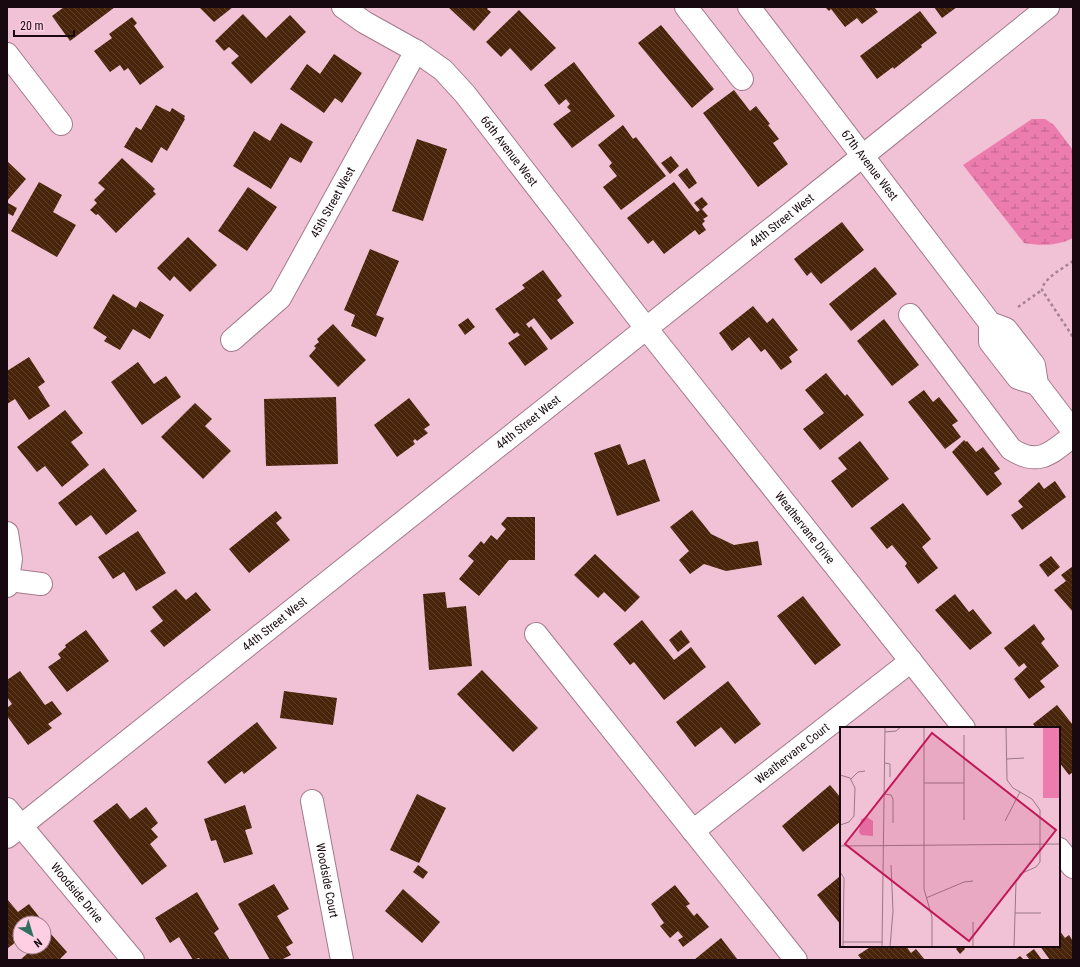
<svg xmlns="http://www.w3.org/2000/svg" width="1080" height="967" viewBox="0 0 1080 967" font-family="'Roboto Condensed',sans-serif">
<defs>
<pattern id="wetland-marsh" width="20" height="14" patternUnits="userSpaceOnUse"><rect width="20" height="14" fill="#ec7bae"/><path d="M1 5h8M5 5V1M11 12h8M15 12V8" fill="none" stroke="#be638c"/></pattern>
<pattern id="building-back-hatch" width="6" height="6" patternUnits="userSpaceOnUse"><rect width="6" height="6" fill="#48240a"/><path d="M-1 5l2 2M0 0l6 6M5-1l2 2" fill="none" stroke="#5f412d"/></pattern>
</defs>
<rect width="100%" height="100%" fill="#f1c2d5"/>
<path fill="url(#wetland-marsh)" d="M1032,119H1045L1054,125L1073,150V238C1057,246 1041,246 1024,243L963,165Z"/>
<g fill="url(#building-back-hatch)">
<polygon points="64,7 115,7 70,41 52,16"/>
<polygon points="199,7 233,7 214,22"/>
<polygon points="448,7 489,7 487,9 491,12 474,31"/>
<polygon points="825,7 874,7 878,12 862,24 857,18 845,27 831,9 829,11"/>
<polygon points="934,7 957,7 942,18"/>
<polygon points="519,10 556,48 531,71 510,48 501,57 486,42"/>
<polygon points="920,11 937,33 921,45 922,47 894,69 893,67 877,79 860,56"/>
<polygon points="243,14 266,38 290,15 306,32 251,84 231,63 239,56 229,47 224,51 215,41"/>
<polygon points="132,17 137,23 134,26 164,67 140,85 128,68 124,71 120,65 110,72 94,51 112,38 109,34"/>
<polygon points="661,25 714,89 692,108 638,43"/>
<polygon points="334,54 362,73 342,103 335,98 324,113 290,89 307,64 320,74"/>
<polygon points="574,62 615,116 572,148 553,124 571,111 567,107 570,104 566,99 559,105 544,85"/>
<polygon points="734,90 750,111 756,106 770,124 768,125 779,139 773,143 788,164 758,187 703,113"/>
<polygon points="156,105 170,112 172,108 185,116 184,118 185,119 167,151 161,147 152,163 124,147 136,127 141,130"/>
<polygon points="281,123 313,142 301,163 290,157 271,189 233,166 254,131 270,141"/>
<polygon points="623,125 633,139 636,137 666,176 621,210 603,187 617,176 609,166 612,163 598,145"/>
<polygon points="417,139 447,149 423,221 392,211"/>
<polygon points="671,156 679,166 670,174 661,163"/>
<polygon points="122,158 155,189 153,191 156,194 116,233 98,214 96,215 90,210 97,203 94,200 105,189 98,183"/>
<polygon points="7,161 26,179 7,201"/>
<polygon points="687,168 697,183 689,189 678,175"/>
<polygon points="39,182 62,195 53,212 76,225 57,257 11,231"/>
<polygon points="674,182 697,212 700,210 694,203 702,197 708,204 702,209 708,216 703,219 705,221 702,224 706,230 699,235 695,230 664,254 653,240 648,244 627,218"/>
<polygon points="248,187 277,207 247,251 218,231"/>
<polygon points="8,203 17,208 13,216 7,213"/>
<polygon points="842,222 864,250 821,284 811,272 807,276 794,259"/>
<polygon points="188,237 217,265 190,292 174,276 170,281 157,268"/>
<polygon points="370,249 399,261 376,315 384,318 376,337 351,326 355,315 344,310"/>
<polygon points="875,267 897,294 851,331 829,304"/>
<polygon points="543,270 562,296 557,300 574,323 551,340 534,318 526,324 529,328 531,326 548,349 525,366 508,343 520,335 517,332 514,334 495,309 525,288 522,285"/>
<polygon points="113,294 136,308 140,301 164,315 150,339 133,329 120,350 104,341 107,337 93,328"/>
<polygon points="753,306 767,323 773,318 798,350 789,357 792,362 781,370 765,349 761,352 749,337 732,351 719,333"/>
<polygon points="468,318 475,327 465,335 458,325"/>
<polygon points="884,319 919,365 892,386 857,341"/>
<polygon points="333,324 366,360 338,387 309,356 316,348 314,346 319,342 317,339"/>
<polygon points="29,357 45,382 38,387 50,406 29,420 15,399 7,404 7,371"/>
<polygon points="138,362 154,384 166,376 181,397 142,425 111,382"/>
<polygon points="826,373 845,396 847,394 864,415 820,450 803,429 824,413 805,390"/>
<polygon points="924,390 933,402 939,397 958,421 952,425 961,437 945,449 908,402"/>
<polygon points="336,397 338,464 266,466 264,399"/>
<polygon points="409,398 430,425 424,429 428,433 417,441 415,439 413,441 415,444 397,457 374,425"/>
<polygon points="195,403 212,419 205,426 231,451 203,479 161,437"/>
<polygon points="65,410 83,433 71,442 89,465 62,487 45,466 37,472 17,447"/>
<polygon points="964,440 966,442 967,441 976,452 983,447 1000,469 994,473 1002,484 987,496 952,452"/>
<polygon points="860,441 889,479 852,508 831,481 847,469 838,458"/>
<polygon points="620,444 628,465 645,459 660,501 617,516 594,453"/>
<polygon points="104,468 137,511 106,535 91,515 76,526 58,503"/>
<polygon points="1055,481 1066,497 1022,530 1011,515 1023,507 1018,501 1039,482 1044,489"/>
<polygon points="903,503 931,539 922,547 938,568 918,584 905,566 907,563 892,545 887,549 870,528"/>
<polygon points="692,510 711,534 734,545 758,541 762,565 726,571 704,564 690,574 679,560 689,551 670,527"/>
<polygon points="276,511 282,518 276,523 290,540 249,573 229,549"/>
<polygon points="507,517 535,517 535,560 509,560 479,596 459,579 474,561 468,556 481,541 484,544 491,535 497,540 506,529 501,524"/>
<polygon points="138,531 166,573 136,591 124,572 113,579 98,557"/>
<polygon points="595,554 640,597 625,612 604,592 598,598 574,575"/>
<polygon points="1051,556 1060,567 1048,577 1039,565"/>
<polygon points="1073,566 1073,612 1054,590 1066,581 1061,575"/>
<polygon points="176,589 186,600 196,592 211,610 164,647 150,631 163,621 152,607"/>
<polygon points="445,592 447,608 466,606 472,666 429,670 423,594"/>
<polygon points="955,594 969,612 973,609 992,633 970,650 935,610"/>
<polygon points="803,596 841,645 815,665 777,616"/>
<polygon points="642,620 674,660 691,647 706,667 664,700 634,662 630,665 613,644"/>
<polygon points="1034,624 1045,639 1041,643 1059,666 1040,681 1045,687 1029,699 1014,679 1027,667 1024,663 1019,667 1004,648"/>
<polygon points="86,630 109,661 67,692 48,667 61,658 58,654 66,647 65,645"/>
<polygon points="681,630 690,642 678,652 669,640"/>
<polygon points="482,670 538,728 513,752 457,694"/>
<polygon points="20,671 45,705 52,701 62,714 48,724 52,728 28,745 7,716 7,708 12,704 7,697 7,680"/>
<polygon points="728,681 761,724 735,744 721,727 695,747 676,722"/>
<polygon points="284,691 337,698 333,725 280,718"/>
<polygon points="1057,705 1073,725 1073,772 1069,775 1059,762 1059,728 1036,728 1033,724"/>
<polygon points="257,722 277,748 244,774 242,771 225,784 207,762"/>
<polygon points="830,785 841,798 840,816 841,821 803,852 782,826"/>
<polygon points="417,794 446,808 419,863 390,850"/>
<polygon points="117,803 130,819 146,807 158,823 151,829 158,837 150,844 167,866 142,885 93,821"/>
<polygon points="245,805 252,828 245,830 253,854 224,863 216,840 211,841 204,819"/>
<polygon points="418,865 428,872 423,879 413,872"/>
<polygon points="839,877 841,880 841,925 817,895"/>
<polygon points="274,884 289,909 277,916 293,943 286,947 291,955 281,960 270,960 238,904"/>
<polygon points="675,885 690,904 686,906 694,916 697,913 709,927 683,947 678,940 683,937 678,931 670,938 660,926 664,923 651,904"/>
<polygon points="403,889 440,922 422,943 385,911"/>
<polygon points="197,892 219,929 214,933 230,960 201,960 199,958 193,960 179,937 170,943 155,918"/>
<polygon points="7,899 18,912 29,904 44,923 20,923 20,939 8,948"/>
<polygon points="1059,930 1065,938 1069,935 1073,941 1073,960 1050,960 1040,946 1059,946"/>
<polygon points="50,933 67,952 59,960 20,960 35,947 44,947 44,939"/>
<polygon points="721,938 738,960 694,960"/>
<polygon points="872,946 906,946 911,953 916,949 925,960 862,960 858,955"/>
<polygon points="959,946 963,946 965,949 960,954 956,949"/>
<polygon points="1034,949 1042,960 1030,960 1026,955"/>
<polygon points="1020,956 1024,960 1015,960"/>
</g>
<g fill="none" stroke-linecap="round" stroke-linejoin="round">
<defs>
<g id="minor">
<path id="s1" d="M343,7L364,22L416,51L443,70L465,94L646,328L964,728"/>
<polyline points="686,7 742,79"/>
<path id="s2" d="M749,7L990,323L1006,329L1034,365L1037,384L1073,431"/>
<polyline points="7,54 61,124"/>
<path d="M910,315L1011,449C1039,467 1051,453 1073,436"/>
<polyline points="990,323 990,342 1018,378 1037,384"/>
<path id="s3" d="M232,340L280,298L416,51"/>
<polyline points="7,533 11,559 7,586"/>
<polyline points="9,580 41,584"/>
<polyline points="536,634 796,960"/>
<path id="s4" d="M312,801L342,960"/>
<path id="s5" d="M7,809L133,960"/>
<path id="s6" d="M693,831L911,661"/>
<path id="s7" d="M7,837L844,171L1048,7"/>
<polyline points="1059,849 1073,867"/>
</g>
</defs>
<use href="#minor" stroke="#a47a8b" stroke-width="24"/>
<g stroke="#a68391" stroke-width="2.5" stroke-dasharray="3 3" stroke-linecap="butt">
<path d="M1073,261C1064,268 1043,278 1042,290L1073,337"/>
<polyline points="1018,307 1042,290"/>
</g>
<use href="#minor" stroke="#fff" stroke-width="22"/>
</g>
<g text-anchor="middle" stroke-width="4" stroke-linejoin="round" paint-order="stroke">
<g font-size="12" fill="#17090f" stroke="#fecfe2">
<text dy="4" stroke="none"><textPath href="#s1" startOffset="223">66th Avenue West</textPath></text>
<text dy="4" stroke="none"><textPath href="#s2" startOffset="199">67th Avenue West</textPath></text>
<text dy="4" stroke="none"><textPath href="#s3" startOffset="173">45th Street West</textPath></text>
<text dy="4" stroke="none"><textPath href="#s7" startOffset="990">44th Street West</textPath></text>
<text dy="4" stroke="none"><textPath href="#s7" startOffset="666">44th Street West</textPath></text>
<text dy="4" stroke="none"><textPath href="#s1" startOffset="702">Weathervane Drive</textPath></text>
<text dy="4" stroke="none"><textPath href="#s7" startOffset="342">44th Street West</textPath></text>
<text dy="4" stroke="none"><textPath href="#s6" startOffset="126">Weathervane Court</textPath></text>
<text dy="4" stroke="none"><textPath href="#s4" startOffset="81">Woodside Court</textPath></text>
<text dy="4" stroke="none"><textPath href="#s5" startOffset="109">Woodside Drive</textPath></text>
</g>
</g>
<g transform="translate(840 727)">
<rect width="220" height="220" fill="#f1c2d5"/>
<path d="M203,0H220V71H203Z" fill="#ec7bae"/>
<path d="M213,0H220V42L215,22ZM27,90L33,94V109L21,108L19,105L21,92Z" fill="#ec7bae"/>
<path fill="none" stroke="#9a7886" stroke-width="1" d="M84,0V162L92,190V220M166,0L167,53L173,61L192,72L200,83V135L196,140L180,147L176,155L174,220M45,5L56,4L61,0M124,8V93M166,32L184,31M45,36L50,37V50M0,48L10,51L15,61L14,89L9,95L0,98M11,52L18,45L25,44M84,56H124M44,67L51,68L53,72V96M165,94L180,65M0,119L220,117M0,145L4,151L3,220M86,171L124,155L133,154M175,186H201M3,215H43M42,220L45,0M50,220L53,184L51,138M133,220V195"/>
<path fill="#c2185b" fill-opacity="0.15" stroke="#c2185b" stroke-width="2" d="M92,6L216,103L129,214L5,117Z"/>
<rect width="220" height="220" fill="none" stroke="#17090f" stroke-width="2"/>
</g>
<rect width="1080" height="967" fill="none" stroke="#17090f" stroke-width="16"/>
<g transform="translate(32 935) rotate(142)"><circle r="19" fill="#fecfe2" stroke="#a2808e"/>
<path d="M0-3L7 15L0 10L-7 15Z" fill="#30705e"/>
<text y="-6" font-size="11" font-weight="bold" text-anchor="middle" fill="#17090f">N</text>
</g>
<path d="M14 30v6h60v-6" fill="none" stroke="#17090f" stroke-width="2"/>
<text x="20" y="30" font-size="12" fill="#17090f" stroke="#fecfe2" stroke-width="3" paint-order="stroke">20 m</text>
</svg>
